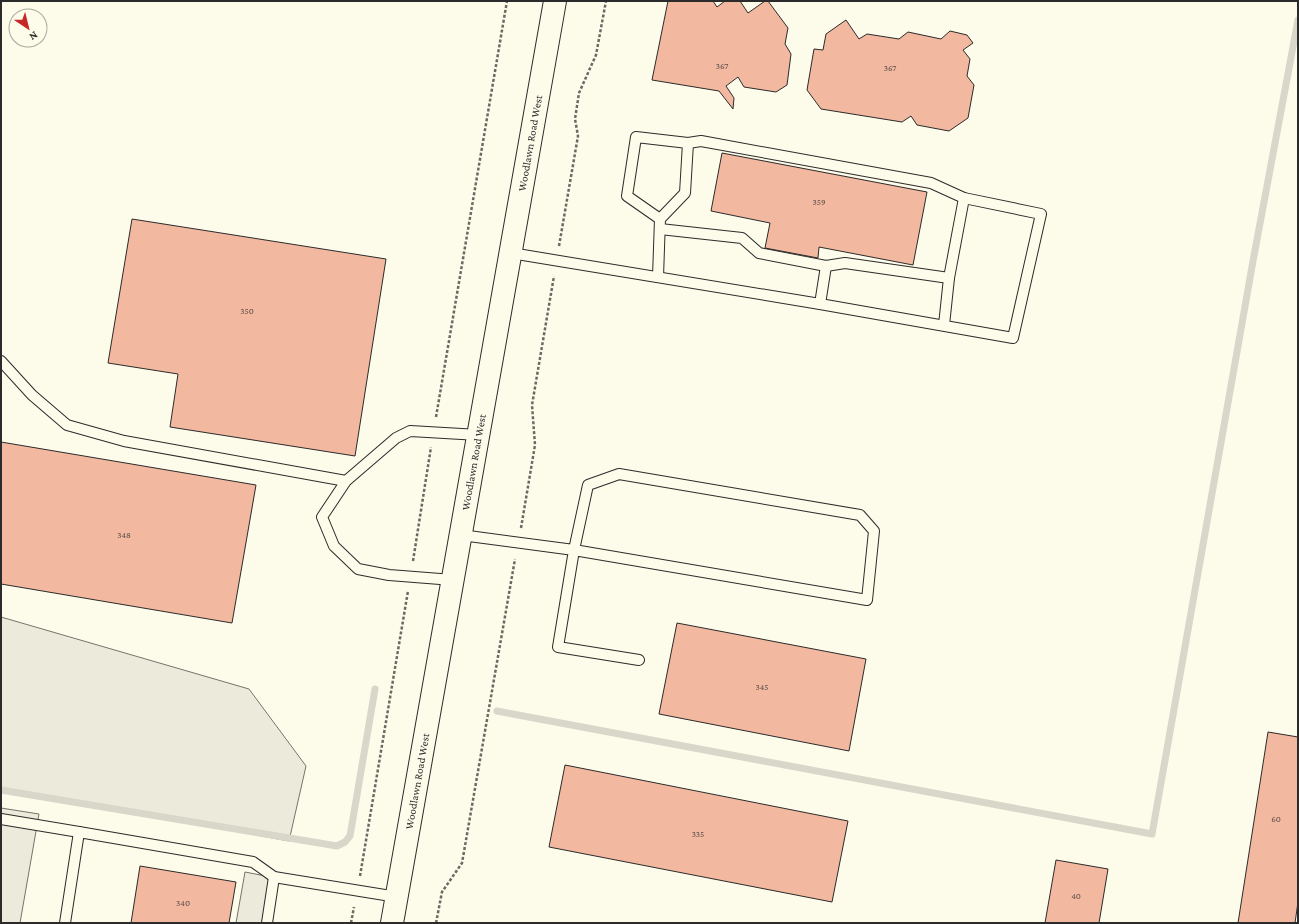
<svg xmlns="http://www.w3.org/2000/svg" width="1299" height="924" viewBox="0 0 1299 924" font-family="'Crimson Pro',serif">
<rect width="100%" height="100%" fill="#fdfbea"/>
<polygon fill="#ecebdb" stroke="#74746e" points="1,617 249,689 306,766 289,841 1,788"/>
<g fill="#eceadb" stroke="#74746e">
<polygon points="1,808 39,814 20,923 1,923"/>
<polygon points="245,872 276,878 268,923 236,923"/>
</g>
<g fill="none" stroke-linecap="round" stroke-linejoin="round">
<g stroke="#d8d7c9" stroke-width="7">
<polyline points="497,711 1152,834 1253,261 1298,20"/>
<polyline points="1,790 337,846 345,842 350,836 375,689"/>
</g>
</g>
<g fill="#f2b8a0" stroke="#2b2b2b">
<polygon points="668,1 713,1 717,7 725,1 740,1 748,13 765,1 768,1 788,28 785,44 791,54 787,85 776,92 744,87 738,77 726,86 734,98 733,109 719,91 652,80"/>
<polygon points="846,20 859,39 867,34 899,39 908,32 941,39 950,31 967,35 973,43 963,50 970,59 967,76 974,85 968,118 949,131 917,125 911,116 902,122 821,109 807,90 814,49 823,50 826,34"/>
<polygon points="722,153 927,192 913,265 819,247 818,258 765,248 770,223 711,211"/>
<polygon points="132,219 386,259 355,456 170,427 178,374 108,363"/>
<polygon points="1,442 256,485 232,623 1,584"/>
<polygon points="677,623 866,659 849,751 659,714"/>
<polygon points="1268,732 1298,737 1298,902 1295,923 1238,923"/>
<polygon points="565,765 848,821 832,902 549,847"/>
<polygon points="1056,860 1108,869 1099,923 1045,923"/>
<polygon points="140,866 236,882 229,923 131,923"/>
</g>
<g fill="none" stroke-linecap="round" stroke-linejoin="round">
<defs>
<g id="lane">
<polyline points="688,143 701,141 931,183 964,198"/>
<polyline points="660,229 742,238 759,253 826,266 845,263 949,278 944,325"/>
<polyline points="511,253 820,304 1013,338 1041,214 964,198 949,278"/>
<polyline points="658,277 660,219 627,196 636,137 688,143 685,193 660,219"/>
<polyline points="820,304 826,266"/>
<polyline points="1,361 32,395 67,425 124,441 346,481"/>
<polyline points="461,535 574,550 867,600 874,531 860,515 619,474 588,485 574,550 558,647 639,660"/>
<polyline points="453,580 389,575 358,569 334,546 322,517 346,481 396,438 410,431 479,435"/>
<polyline points="1,819 79,832"/>
<polyline points="65,923 79,832 253,862 274,877 397,897"/>
<polyline points="267,923 274,877"/>
</g>
<g id="primary">
<path id="s1" d="M392,923L555,1"/>
</g>
</defs>
<use href="#lane" stroke="#2b2b2b" stroke-width="12"/>
<use href="#primary" stroke="#2b2b2b" stroke-width="24"/>
<g stroke="#6a6964" stroke-width="2.5" stroke-dasharray="3 2" stroke-linecap="butt">
<polyline points="559,246 578,136 575,119 579,93 596,55 606,1"/>
<polyline points="436,417 507,1"/>
<polyline points="521,528 535,445 532,405 554,276"/>
<polyline points="413,561 431,447"/>
<polyline points="360,876 408,591"/>
<polyline points="351,923 354,907"/>
<polyline points="436,923 442,892 462,863 515,559"/>
</g>
<use href="#lane" stroke="#fdfbea" stroke-width="10"/>
<use href="#primary" stroke="#fdfbea" stroke-width="22"/>
</g>
<g text-anchor="middle" stroke-width="3" stroke-linejoin="round" paint-order="stroke">
<g font-size="9" fill="#5d4e48">
<text x="722" y="69">367</text>
<text x="890" y="71">367</text>
<text x="819" y="205">359</text>
<text x="247" y="314">350</text>
<text x="124" y="538">348</text>
<text x="762" y="690">345</text>
<text x="1276" y="822">60</text>
<text x="698" y="837">335</text>
<text x="1076" y="899">40</text>
<text x="183" y="906">340</text>
</g>
<g font-size="11" fill="#2b2b2b" stroke="#fdfbea">
<text dy="4" stroke="none"><textPath href="#s1" startOffset="792">Woodlawn Road West</textPath></text>
<text dy="4" stroke="none"><textPath href="#s1" startOffset="468">Woodlawn Road West</textPath></text>
<text dy="4" stroke="none"><textPath href="#s1" startOffset="144">Woodlawn Road West</textPath></text>
</g>
</g>
<rect width="1299" height="924" fill="none" stroke="#2b2b2b" stroke-width="4"/>
<g transform="translate(28 28) rotate(145)"><circle r="19" fill="#fdfbea" stroke="#a9a89e"/>
<path d="M0-3L7 15L0 10L-7 15Z" fill="#c62828"/>
<text y="-6" font-size="11" font-weight="bold" text-anchor="middle" fill="#2b2b2b">N</text>
</g>
</svg>
